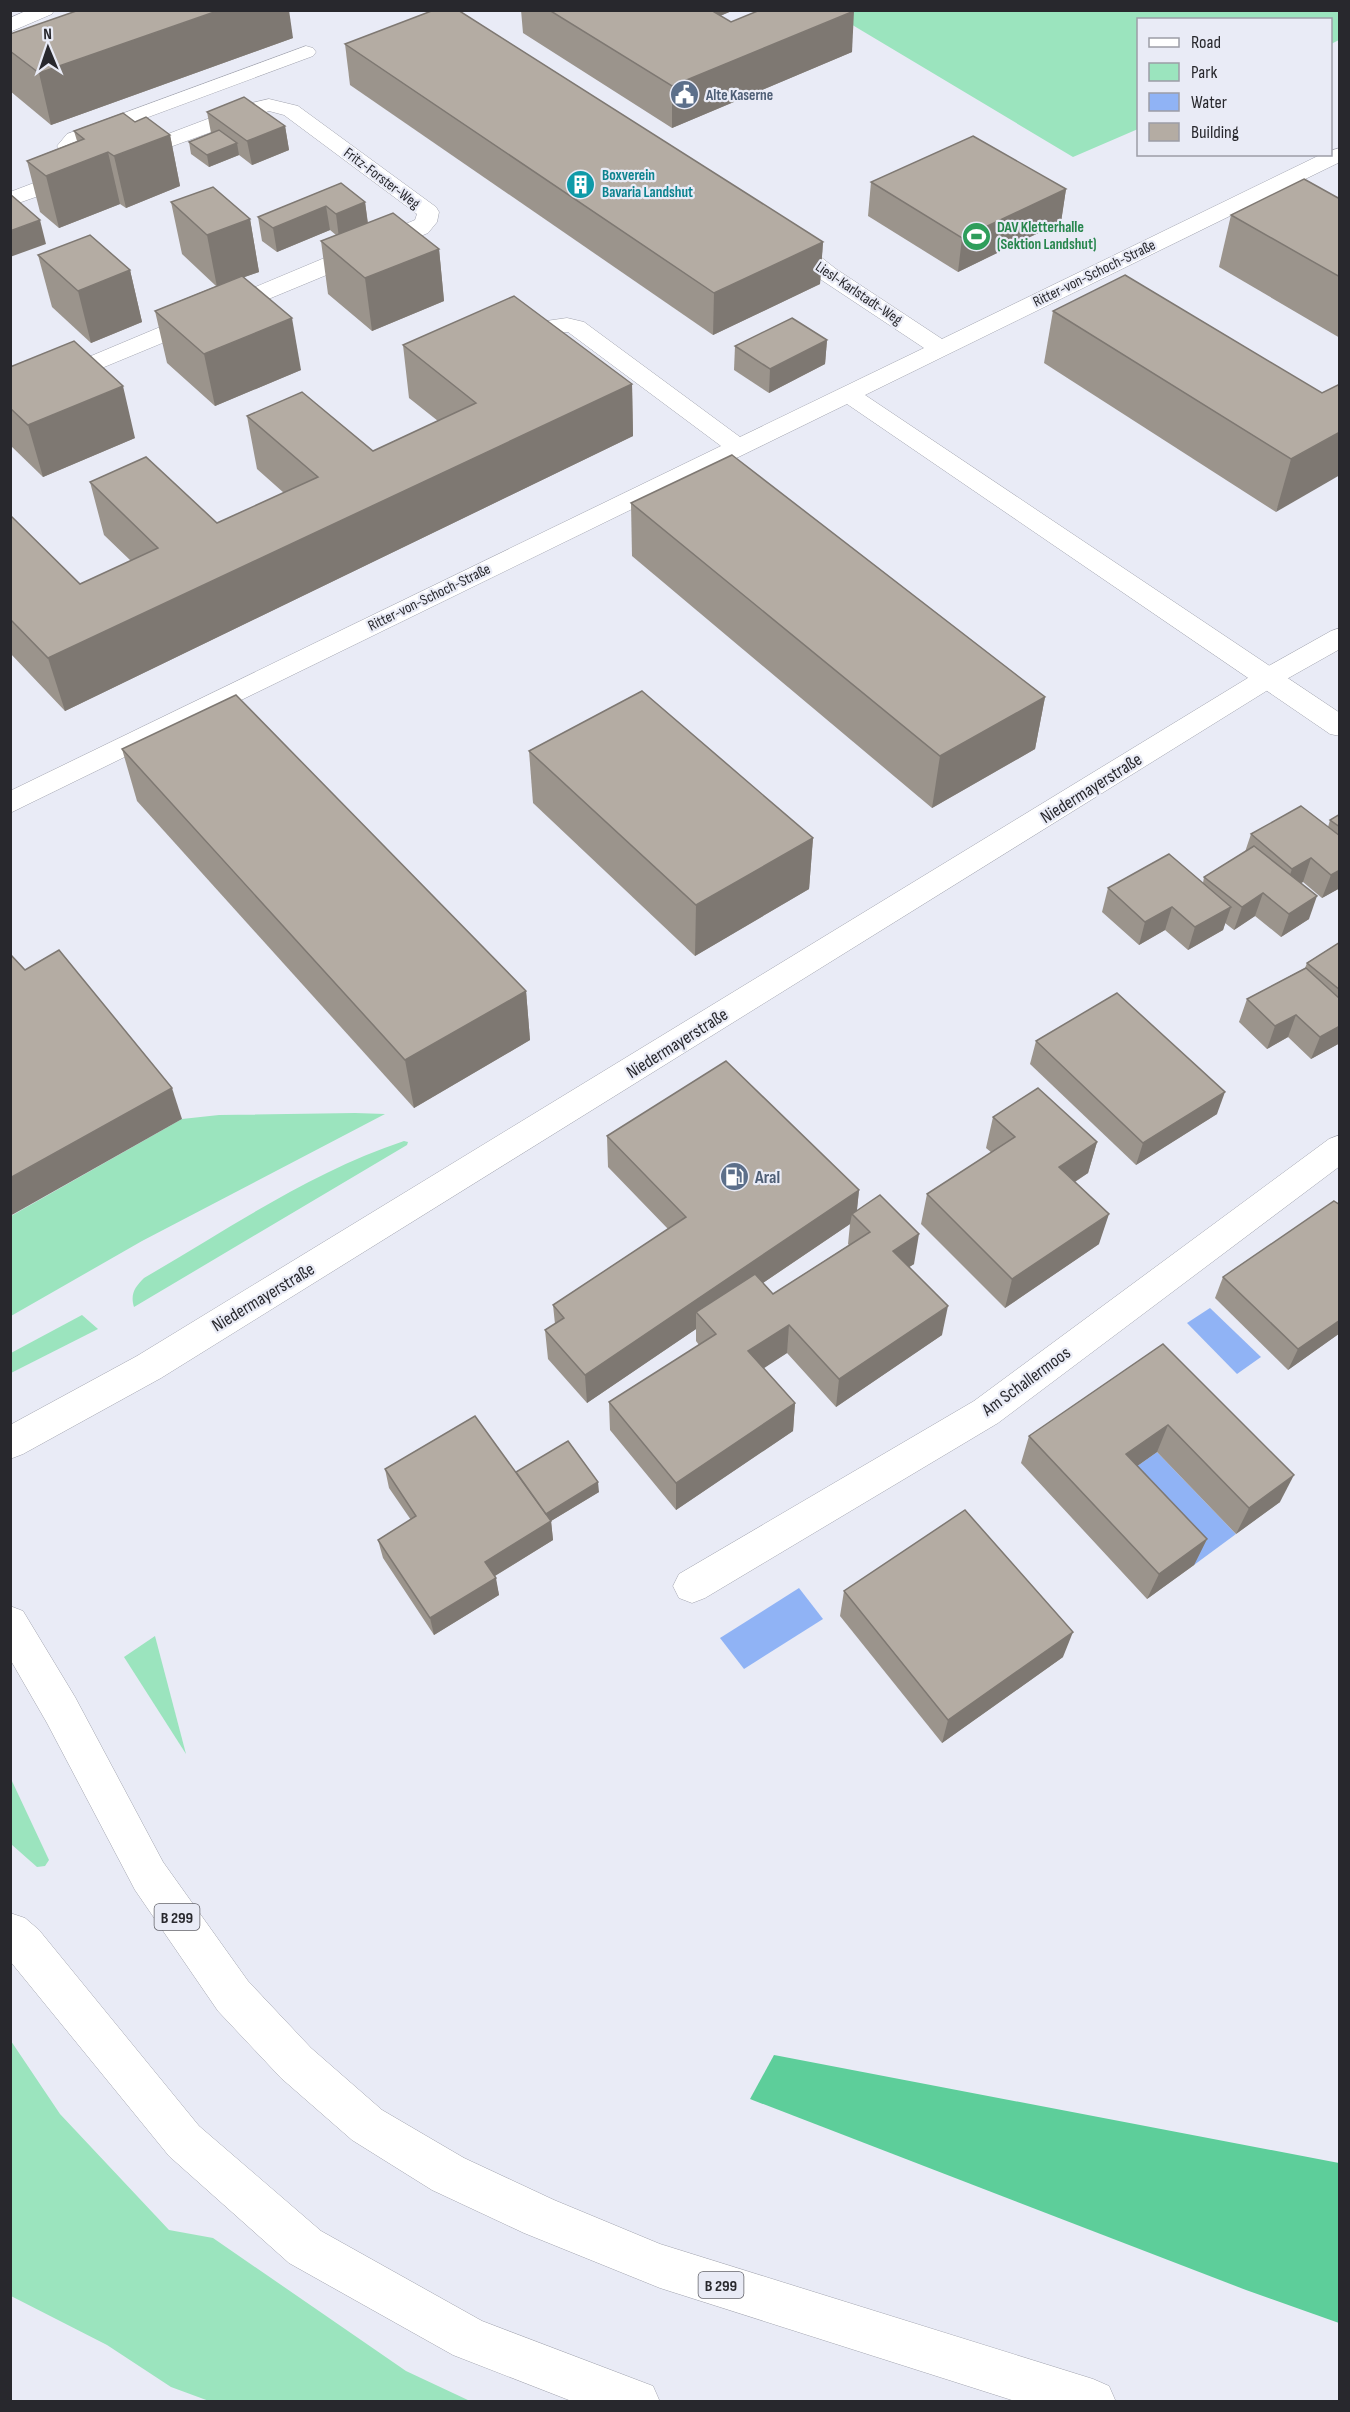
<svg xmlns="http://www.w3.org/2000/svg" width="1350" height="2412" viewBox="0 0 1350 2412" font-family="'Sofia Sans Condensed',sans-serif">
<rect width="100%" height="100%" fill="#e9ebf6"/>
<g fill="#9be4be">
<polygon points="829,11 1339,11 1339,40 1331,44 1330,20 1138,20 1138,129 1073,157"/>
<polygon points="355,1113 385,1114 142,1241 11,1316 11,1216 182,1119 219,1115"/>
<path d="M404,1141L408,1142L407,1145L134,1307C130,1294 135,1287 144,1278C228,1229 311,1172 404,1141Z"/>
<polygon points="82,1315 98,1329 11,1373 11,1353"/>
<polygon points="155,1636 186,1754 124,1657"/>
<polygon points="11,1779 49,1860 45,1866 37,1867 11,1844"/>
<polygon points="11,2041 60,2114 169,2230 213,2238 406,2371 470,2401 209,2401 171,2387 107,2345 11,2296"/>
</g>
<polygon fill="#5dce9a" points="774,2055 1339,2163 1339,2323 1246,2290 750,2099"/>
<g fill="#90b3f5">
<polygon points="1210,1308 1261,1357 1237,1374 1187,1323"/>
<polygon points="1157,1452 1236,1534 1194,1565 1116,1481"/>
<polygon points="799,1588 823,1619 744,1669 720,1638"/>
</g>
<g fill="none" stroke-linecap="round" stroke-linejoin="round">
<defs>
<g id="minor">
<polygon points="28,10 54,10 52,14 10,32 10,18"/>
<polygon points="306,46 313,48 316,52 313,56 81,142 79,146 103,169 100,174 86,174 84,180 10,206 10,192 68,170 79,169 68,160 57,146 67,134"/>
<polygon points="269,99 298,106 436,207 439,212 437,222 428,233 10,406 10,390 415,220 417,214 284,115 269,111 137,159 130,161 123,159 119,155 123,151 247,104"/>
<polygon points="1340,148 1340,162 865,395 1340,713 1340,736 1330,734 847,404 10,813 10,791 721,446 568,332 540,335 532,333 528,328 532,323 567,318 584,322 740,437 924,348 820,279 778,246 775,241 778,236 786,234 794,236 836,269 942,339 1322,154 1330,154 1330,151"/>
<polygon points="1340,1135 1340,1166 998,1423 705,1598 692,1603 679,1598 673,1586 679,1574 974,1401 1329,1139"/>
</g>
<g id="major">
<polygon points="1340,628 1340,649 1276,685 161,1378 23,1454 10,1459 10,1425 137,1356 1256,673 1331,631"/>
<polygon points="10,1606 23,1611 75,1697 163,1862 248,1981 311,2048 382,2110 464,2158 554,2200 660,2244 1093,2379 1109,2386 1116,2402 1018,2402 660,2288 524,2233 432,2190 352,2140 281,2078 218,2011 135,1890 47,1723 10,1659"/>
<polygon points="10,1913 25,1918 39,1930 199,2126 321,2231 482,2321 653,2386 660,2402 574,2402 453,2355 289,2263 169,2156 10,1961"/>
</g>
</defs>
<use href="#minor" stroke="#a2a4af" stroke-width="1"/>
<use href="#major" stroke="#a2a4af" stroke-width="1"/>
<use href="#minor" fill="#fff" fill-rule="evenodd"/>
<use href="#major" fill="#fff" fill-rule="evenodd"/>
</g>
<g fill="#9b948c" fill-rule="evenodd">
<polygon points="521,10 734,10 720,16 731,22 852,52 672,128 523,33"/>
<polygon points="10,34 293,38 51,125 10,91"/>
<polygon points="345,44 823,242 820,284 713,335 350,85"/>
<polygon points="207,112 285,126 289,150 252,165 239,155 209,167 191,154 189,142 211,133"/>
<polygon points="135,122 170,135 180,186 126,208 120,204 59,228 40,212 27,161 77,141 74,131"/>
<polygon points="871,182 1066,189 1061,222 958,272 868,216"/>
<polygon points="341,183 365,202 368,223 439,249 444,301 372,331 328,294 321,241 336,235 330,230 277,252 262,241 258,217"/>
<polygon points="1340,199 1340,338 1219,267 1231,215"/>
<polygon points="171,202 250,219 259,272 244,277 301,370 215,406 167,363 155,311 216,286 182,254"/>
<polygon points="38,255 130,270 142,322 91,343 52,307"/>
<polygon points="1053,311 1322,393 1276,512 1044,363"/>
<polygon points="827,340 825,364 769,393 734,370 735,346"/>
<polygon points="403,345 632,384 633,436 65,711 10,653 10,515 80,584 131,561 104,535 90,482 217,523 284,493 257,469 247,416 373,451 438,421 409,398"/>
<polygon points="10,367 135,438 43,477 10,445"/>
<polygon points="631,503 1045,697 1035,749 932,808 632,556"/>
<polygon points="122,749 526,991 530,1040 414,1108 137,801"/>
<polygon points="529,751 813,838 809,889 695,956 533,803"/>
<polygon points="1340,814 1340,888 1322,898 1303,882 1301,883 1309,919 1281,937 1255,916 1234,930 1225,923 1223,930 1188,950 1165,930 1139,945 1102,912 1108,888 1203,883 1204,877 1245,852 1251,834 1328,827 1330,820"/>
<polygon points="1340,942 1340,1043 1311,1059 1288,1037 1267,1049 1239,1022 1247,999 1305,968 1307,963"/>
<polygon points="1036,1041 1217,1114 1136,1165 1030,1064"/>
<polygon points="993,1117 1097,1142 1088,1173 1075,1182 1099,1244 1005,1308 921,1224 927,1194 992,1153 986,1148"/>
<path d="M607,1136L859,1190L857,1210L914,1264L909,1267L942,1335L836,1407L787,1353L763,1368L795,1403L793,1431L676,1510L610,1430L609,1402L699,1345L696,1341V1329L587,1403L548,1359L545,1330L555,1324L553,1305L668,1229L608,1167ZM850,1224L848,1244L849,1245L773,1294L763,1283Z"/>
<polygon points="1223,1277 1340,1333 1288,1370 1215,1298"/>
<polygon points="1163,1344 1280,1502 1236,1534 1157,1452 1137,1466 1207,1539 1194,1565 1147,1599 1021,1463 1029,1436"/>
<polygon points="385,1469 516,1472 599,1492 551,1521 553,1540 495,1576 499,1595 434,1635 383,1558 378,1540 411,1520 389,1488"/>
<polygon points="844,1591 1063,1657 942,1743 840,1616"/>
</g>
<g fill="#7e7872">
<polygon points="220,10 289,10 293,38 51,125 39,73"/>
<polygon points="708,10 734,10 708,21"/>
<polygon points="854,11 852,52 672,128 672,86"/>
<polygon points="285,126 289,150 252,165 247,141"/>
<polygon points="170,135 180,186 126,208 114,156"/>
<polygon points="237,143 239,155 209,167 207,155"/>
<polygon points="108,152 120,204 59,228 46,176"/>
<polygon points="1066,189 1061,222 958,272 962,238"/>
<polygon points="365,202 368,226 339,238 336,214"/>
<polygon points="326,206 330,230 277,252 273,228"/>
<polygon points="250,219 259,272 217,287 207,235"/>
<polygon points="40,220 46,244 10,257 10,231"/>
<polygon points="823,242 820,284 713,335 714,293"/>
<polygon points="439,249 444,301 372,331 365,278"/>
<polygon points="130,270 142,322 91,343 78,291"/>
<polygon points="292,318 301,370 215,406 204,354"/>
<polygon points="827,340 825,364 769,393 770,369"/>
<polygon points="632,384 633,436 65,711 48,658"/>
<polygon points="123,386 135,438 43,477 28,425"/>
<polygon points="1340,432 1340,475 1276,512 1291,459"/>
<polygon points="1045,697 1035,749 932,808 940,756"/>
<polygon points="813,838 809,889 695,956 696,905"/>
<polygon points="1311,858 1303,882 1284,892 1292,869"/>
<polygon points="1340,870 1340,888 1322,898 1331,875"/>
<polygon points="1263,893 1255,916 1234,930 1242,907"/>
<polygon points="1317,896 1309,919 1281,937 1289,914"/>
<polygon points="1172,907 1165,930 1139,945 1145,922"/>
<polygon points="1231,907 1223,930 1188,950 1195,927"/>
<polygon points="526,991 530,1040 414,1108 405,1060"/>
<polygon points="1296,1015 1288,1037 1267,1049 1275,1026"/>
<polygon points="1340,1026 1340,1043 1311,1059 1320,1037"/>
<polygon points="172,1088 182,1119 10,1216 10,1178"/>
<polygon points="1225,1092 1217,1114 1136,1165 1143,1143"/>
<polygon points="1097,1142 1088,1173 1051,1197 1059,1167"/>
<polygon points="859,1190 856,1218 852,1214 850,1224 705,1322 696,1312 696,1329 587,1403 585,1375"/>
<polygon points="1109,1214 1099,1244 1005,1308 1012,1279"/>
<polygon points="919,1234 914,1264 889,1280 893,1251"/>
<polygon points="948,1306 942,1335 836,1407 839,1379"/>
<polygon points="1340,1320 1340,1333 1288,1370 1298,1349"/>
<polygon points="789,1325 787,1353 746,1380 748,1351"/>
<polygon points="795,1403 793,1431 676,1510 676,1483"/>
<polygon points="1168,1425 1157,1452 1116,1481 1126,1454"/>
<polygon points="1294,1475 1280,1502 1236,1534 1249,1508"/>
<polygon points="598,1482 599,1492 551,1521 553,1540 488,1580 485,1562 542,1516"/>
<polygon points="1207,1539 1194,1565 1147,1599 1159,1574"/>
<polygon points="496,1578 499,1595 434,1635 430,1618"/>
<polygon points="1073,1632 1063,1657 942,1743 948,1720"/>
</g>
<g fill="#b4aca3" stroke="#7e7872" stroke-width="1.5">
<polygon points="79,10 220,10 39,73 10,51 10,34"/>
<polygon points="434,10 458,10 823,242 714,293 345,44"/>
<polygon points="549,10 711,10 731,22 760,10 853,10 854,11 672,86"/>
<polygon points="244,97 285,126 247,141 207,112"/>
<polygon points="123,113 135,122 146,117 170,135 114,156 108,152 46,176 27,161 84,139 74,131"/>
<polygon points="219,130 237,143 207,155 189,142"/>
<polygon points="973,136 1066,189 962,238 871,182"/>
<polygon points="1304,179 1340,199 1340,277 1231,215"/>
<polygon points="341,183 365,202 336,214 326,206 273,228 258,217"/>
<polygon points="213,187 250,219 207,235 171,202"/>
<polygon points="10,194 40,220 10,231"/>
<polygon points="393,213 439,249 365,278 321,241"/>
<polygon points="90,235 130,270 78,291 38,255"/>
<polygon points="1125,275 1322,393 1340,384 1340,432 1291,459 1053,311"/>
<polygon points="242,276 292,318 204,354 155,311"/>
<polygon points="514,296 632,384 48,658 10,619 10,515 80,584 158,548 90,482 146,457 217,523 318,477 247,416 302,392 373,451 476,403 403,345"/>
<polygon points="792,318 827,340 770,369 735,346"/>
<polygon points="74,341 123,386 28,425 10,408 10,367"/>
<polygon points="732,455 1045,697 940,756 631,503"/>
<polygon points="642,691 813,838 696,905 529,751"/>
<polygon points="236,695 526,991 405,1060 122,749"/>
<polygon points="1301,806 1340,836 1340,870 1331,875 1311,858 1292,869 1251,834"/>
<polygon points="1340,814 1340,827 1330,820"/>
<polygon points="1254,846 1317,896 1289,914 1263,893 1242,907 1204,877"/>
<polygon points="1169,854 1231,907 1195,927 1172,907 1145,922 1108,888"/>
<polygon points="1340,942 1340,990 1307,963"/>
<polygon points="59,950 172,1088 10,1178 10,954 25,970"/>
<polygon points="1306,968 1340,999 1340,1026 1320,1037 1296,1015 1275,1026 1247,999"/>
<polygon points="1117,993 1225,1092 1143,1143 1036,1041"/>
<polygon points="726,1061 859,1190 585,1375 545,1330 564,1318 553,1305 686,1217 607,1136"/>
<polygon points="1038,1088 1097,1142 1059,1167 1109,1214 1012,1279 927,1194 1015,1137 993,1117"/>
<polygon points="880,1195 919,1234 893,1251 948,1306 839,1379 789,1325 748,1351 795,1403 676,1483 609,1402 716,1334 696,1312 755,1274 773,1294 870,1232 852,1214"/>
<polygon points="1334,1201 1340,1205 1340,1320 1298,1349 1223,1277"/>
<polygon points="1163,1344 1294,1475 1249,1508 1168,1425 1126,1454 1207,1539 1159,1574 1029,1436"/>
<polygon points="475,1416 551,1521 485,1562 496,1578 430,1618 378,1540 416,1516 385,1469"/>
<polygon points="568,1441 598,1482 546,1514 516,1472"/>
<polygon points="965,1510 1073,1632 948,1720 844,1591"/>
</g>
<defs>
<symbol id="civic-disc" viewBox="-11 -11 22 22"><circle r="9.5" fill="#5c6f8a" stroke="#e9ebf6"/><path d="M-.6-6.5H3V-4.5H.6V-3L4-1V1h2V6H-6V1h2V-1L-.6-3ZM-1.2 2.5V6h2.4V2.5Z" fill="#fff"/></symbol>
<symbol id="building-disc" viewBox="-11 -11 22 22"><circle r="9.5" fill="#0f9aa8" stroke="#e9ebf6"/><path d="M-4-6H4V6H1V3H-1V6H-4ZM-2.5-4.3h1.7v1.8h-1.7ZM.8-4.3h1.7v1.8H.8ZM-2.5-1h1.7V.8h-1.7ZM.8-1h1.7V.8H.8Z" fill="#fff"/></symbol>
<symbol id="stadium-disc" viewBox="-11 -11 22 22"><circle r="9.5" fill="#2e9e5b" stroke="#e9ebf6"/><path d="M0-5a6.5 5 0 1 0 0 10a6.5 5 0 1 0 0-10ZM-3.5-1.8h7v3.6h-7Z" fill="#fff"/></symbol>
<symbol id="fuel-disc" viewBox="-11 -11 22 22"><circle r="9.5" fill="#5c6f8a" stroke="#e9ebf6"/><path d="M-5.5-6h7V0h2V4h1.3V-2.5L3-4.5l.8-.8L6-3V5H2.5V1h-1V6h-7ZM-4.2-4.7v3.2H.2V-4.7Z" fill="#fff"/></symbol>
</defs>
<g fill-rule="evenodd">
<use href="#civic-disc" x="668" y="78" width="33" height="33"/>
<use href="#building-disc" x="564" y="168" width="33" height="33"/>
<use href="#stadium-disc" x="960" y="220" width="33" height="33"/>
<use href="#fuel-disc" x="718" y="1160" width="33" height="33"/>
</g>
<g text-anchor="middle" stroke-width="4.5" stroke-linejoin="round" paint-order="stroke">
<g font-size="15" font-weight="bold" fill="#4e5e75" stroke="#e9ebf6" text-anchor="start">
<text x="706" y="100">Alte Kaserne</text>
</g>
<g font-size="15" font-weight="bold" fill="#0d838f" stroke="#e9ebf6" text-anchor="start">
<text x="602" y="180">Boxverein<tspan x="602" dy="17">Bavaria Landshut</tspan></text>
</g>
<g font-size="15" fill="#28282d" stroke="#e9ebf6">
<text transform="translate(382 178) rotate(37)" y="5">Fritz-Forster-Weg</text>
<text transform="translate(1094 273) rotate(-26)" y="5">Ritter-von-Schoch-Straße</text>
<text transform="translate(859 293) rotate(34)" y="5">Liesl-Karlstadt-Weg</text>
<text transform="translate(429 597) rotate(-26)" y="5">Ritter-von-Schoch-Straße</text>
</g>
<g font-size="15" font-weight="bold" fill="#27864d" stroke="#e9ebf6" text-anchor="start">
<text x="997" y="232">DAV Kletterhalle<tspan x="997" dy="17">(Sektion Landshut)</tspan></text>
</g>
<g fill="#e9ebf6" stroke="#626269" stroke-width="1.5">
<rect x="154.5" y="1904" width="45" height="26" rx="4.5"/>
<rect x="698.5" y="2272" width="45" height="26" rx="4.5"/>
</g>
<g font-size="16" font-weight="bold" fill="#28282d">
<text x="177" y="1923">B 299</text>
<text x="721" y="2291">B 299</text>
</g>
<g font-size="18" fill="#28282d" stroke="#e9ebf6">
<text transform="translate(1091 788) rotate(-32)" y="6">Niedermayerstraße</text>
<text transform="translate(677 1043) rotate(-32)" y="6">Niedermayerstraße</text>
<text transform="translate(263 1297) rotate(-31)" y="6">Niedermayerstraße</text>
<text transform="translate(1026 1381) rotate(-36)" y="6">Am Schallermoos</text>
</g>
<g font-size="18" font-weight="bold" fill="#4e5e75" stroke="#e9ebf6" text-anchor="start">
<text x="755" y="1183">Aral</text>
</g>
</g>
<rect width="1350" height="2412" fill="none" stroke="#28282d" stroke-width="24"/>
<rect x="1137" y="18" width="195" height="138" fill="#e9ebf6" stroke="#9c9da6" stroke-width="1.5"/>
<rect x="1149" y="38" width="30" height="9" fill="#ffffff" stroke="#9c9da6" stroke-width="1.5"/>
<text x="1191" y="48" font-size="18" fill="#28282d">Road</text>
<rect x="1149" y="63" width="30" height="18" fill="#9be4be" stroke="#9c9da6" stroke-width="1.5"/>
<text x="1191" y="78" font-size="18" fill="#28282d">Park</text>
<rect x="1149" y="93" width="30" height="18" fill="#90b3f5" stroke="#9c9da6" stroke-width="1.5"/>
<text x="1191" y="108" font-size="18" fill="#28282d">Water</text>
<rect x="1149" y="123" width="30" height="18" fill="#b4aca3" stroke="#9c9da6" stroke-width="1.5"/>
<text x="1191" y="138" font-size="18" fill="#28282d">Building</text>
<g transform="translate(48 48) rotate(358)" stroke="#e9ebf6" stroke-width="4.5" paint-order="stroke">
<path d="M0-4.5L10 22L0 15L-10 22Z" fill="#28282d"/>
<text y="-9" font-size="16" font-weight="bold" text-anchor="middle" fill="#28282d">N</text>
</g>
</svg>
